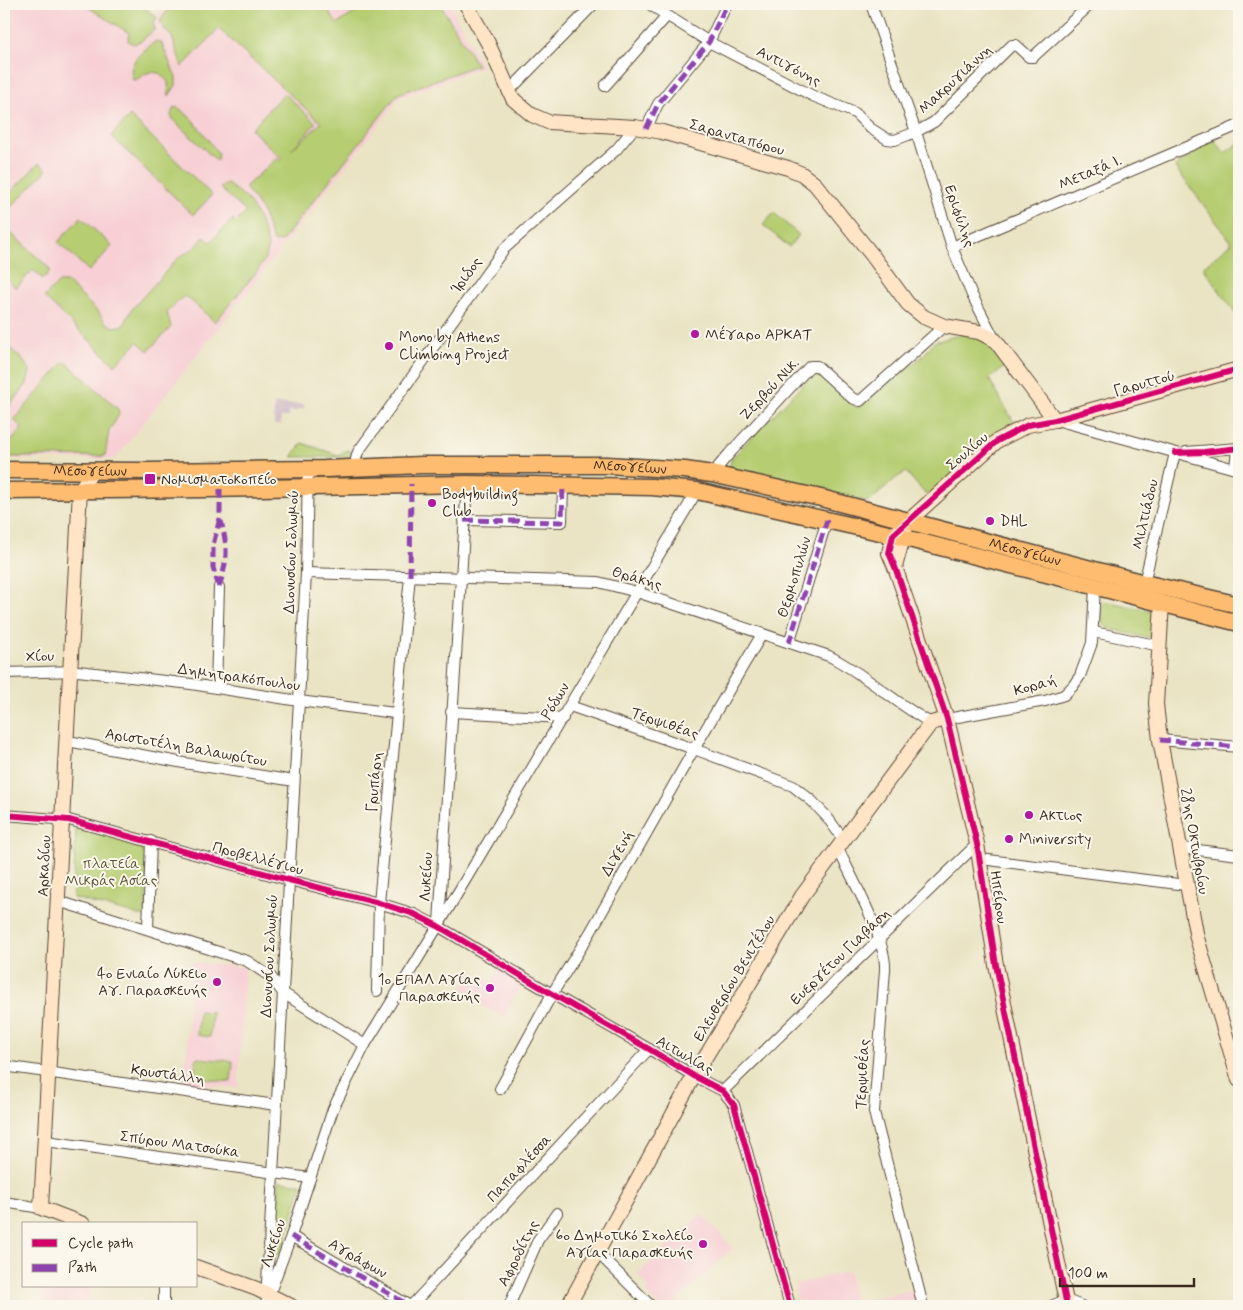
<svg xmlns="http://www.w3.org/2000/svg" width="1243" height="1310" viewBox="0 0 1243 1310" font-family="Mynerve,sans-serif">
<rect width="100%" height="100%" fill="#fbf7ec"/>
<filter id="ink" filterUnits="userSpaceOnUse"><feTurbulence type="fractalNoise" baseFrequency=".02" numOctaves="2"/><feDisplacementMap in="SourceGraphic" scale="10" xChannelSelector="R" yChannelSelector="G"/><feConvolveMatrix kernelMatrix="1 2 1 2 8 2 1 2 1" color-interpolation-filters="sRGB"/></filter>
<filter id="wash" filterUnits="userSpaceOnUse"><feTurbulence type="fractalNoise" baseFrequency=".0096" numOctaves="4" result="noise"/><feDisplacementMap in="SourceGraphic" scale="20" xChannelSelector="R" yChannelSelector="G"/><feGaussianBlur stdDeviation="1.12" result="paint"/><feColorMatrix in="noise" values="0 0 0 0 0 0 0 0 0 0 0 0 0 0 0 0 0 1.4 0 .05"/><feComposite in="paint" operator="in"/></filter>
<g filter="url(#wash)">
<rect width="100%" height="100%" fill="#eae4c4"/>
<g fill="#f7cfd4">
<polygon points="4,4 138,4 157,17 166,4 450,4 482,67 400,98 115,459 4,459 4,446 11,437 4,431 6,429 4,426"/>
<polygon points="191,962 245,967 238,1088 185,1083"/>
<polygon points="499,968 522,982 504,1017 459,994 471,971 492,982"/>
<polygon points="701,1214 733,1248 672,1306 658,1306 645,1292 649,1288 637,1275"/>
<polygon points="849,1271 854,1302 913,1290 918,1306 806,1306 804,1300 798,1301 794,1285"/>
<polygon points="41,1286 90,1286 89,1306 39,1306"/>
</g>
<polygon fill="#d2bdc8" points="274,404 304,404 304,409 298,409 297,411 288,411 288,417 281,417 281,425 274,425"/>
<g fill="#b6cd72" stroke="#787c48">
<polygon points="83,4 139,4 157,17 153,24 155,29 141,41 133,44 128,41 129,33"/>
<polygon points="172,4 324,4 337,24 368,4 440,4 477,65 398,94 281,242 273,241 262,211 245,187 277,158 280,161 282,159 251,129 284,93 316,123 291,150 321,123 219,29 182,67 172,37 165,30 160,21"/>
<path d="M156,41L161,42L176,77V85L169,96L168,82L159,73C142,70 145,78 133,80C126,62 143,51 156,41Z"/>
<path d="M174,107C188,108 209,142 218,153L217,161L173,120L171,115Z"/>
<polygon points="130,116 212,195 193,215 111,136"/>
<polygon points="1213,138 1225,153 1239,143 1239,319 1203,267 1232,243 1175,167"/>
<polygon points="39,163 47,170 4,214 4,199"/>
<path d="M226,183C232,188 239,192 245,197C254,205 268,237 268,249C267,257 262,264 258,270L215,322L188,298L184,296L167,312L171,327L148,351L138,342L115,365L44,297L59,282H67L99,313L106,323L114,327L124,325L132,309L178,258L196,247L204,237L210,242L233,219L236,222L246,212L220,188Z"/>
<polygon points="774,213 799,235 789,247 763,225"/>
<polygon points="81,217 112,246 89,271 58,242"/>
<polygon points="4,227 48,267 50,271 43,279 33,270 16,288 4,277"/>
<polygon points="962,334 982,338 1006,366 989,379 1016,426 928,497 906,472 896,478 869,502 729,469 732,458 816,371 857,408 923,356 934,342"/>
<polygon points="4,343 22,359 30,371 27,384 4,413"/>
<polygon points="63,363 67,363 118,409 119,415 109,431 105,456 6,457 7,447 22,428 14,420"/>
<polygon points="302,443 338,455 348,450 353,453 349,457 292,457"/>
<path d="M1104,601L1156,612L1153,633L1151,636L1144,637L1107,628C1098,621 1101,613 1103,602Z"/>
<polygon points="76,826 147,843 146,917 73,898"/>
<polygon points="199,1011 212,1012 210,1037 197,1035"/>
<polygon points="196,1058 233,1061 231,1082 194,1078"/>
<polygon points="279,1181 302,1184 281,1255 277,1254"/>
</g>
</g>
<g filter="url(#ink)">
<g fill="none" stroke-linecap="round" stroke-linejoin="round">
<defs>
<g id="street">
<polyline points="649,4 709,42 813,96 855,113 870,128 887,139 895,140 916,132 934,122 1012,45 1016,45 1029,57 1033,57 1091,4"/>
<polyline points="871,4 916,132 952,247 972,295 995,340"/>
<polyline points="605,86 667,16"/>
<polyline points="510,90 594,4"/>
<polyline points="646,129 658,104 709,42 727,4"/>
<polyline points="952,247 1239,125"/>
<polyline points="1056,420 1239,470"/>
<polyline points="1186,452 1239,448"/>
<polyline points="356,468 356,459 358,452 504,249 616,150 635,127"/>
<polyline points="1235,469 1237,448"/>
<polyline points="712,474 729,454 810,366 817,366 852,398 860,401 944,326"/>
<polyline points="464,520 562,522 563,485"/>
<path d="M306,573L598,582L637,592L829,656C865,674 895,703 931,723"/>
<polyline points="1144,583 1175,453"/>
<polyline points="1094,632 1160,646"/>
<polyline points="789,643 827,520"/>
<polyline points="4,673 78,671 191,684 299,701 395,713"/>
<polyline points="216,688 219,587"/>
<polyline points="570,706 694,749 793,786 812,801 827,817 843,839"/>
<polyline points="451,712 563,718"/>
<polyline points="947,719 1045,701 1064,695 1073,686 1080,676 1092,643 1095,586"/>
<polyline points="1160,740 1239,747"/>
<polyline points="73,742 184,763 294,781"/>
<polyline points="4,815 69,820 289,880 379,903 414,914 438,926 552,994 649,1049 694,1076 723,1091 734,1105 790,1306"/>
<path d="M837,847C851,876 887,940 885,970L874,1112L923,1306"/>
<polyline points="1181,848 1239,855"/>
<polyline points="981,859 1186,885"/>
<polyline points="58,901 247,961 271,977 283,993 365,1045"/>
<polyline points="439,923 467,484"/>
<polyline points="148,928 151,841"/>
<polyline points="377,991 379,903 410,576"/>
<polyline points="4,1066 276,1105"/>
<polyline points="500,1089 552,994 590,933 694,749 762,634"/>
<polyline points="723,1091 977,844"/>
<polyline points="46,1141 310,1178"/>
<polyline points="4,1202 41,1208"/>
<polyline points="291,1236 410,1306"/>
<polyline points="598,1253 651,1306"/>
<polyline points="269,1294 267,1283 306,573 308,469"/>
<polyline points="164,1306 164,1286"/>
<polyline points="265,1306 291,1236 333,1109 365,1045 438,926 697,491"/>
<polyline points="411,1306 649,1049"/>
<polyline points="509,1306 538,1240 557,1213"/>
<polyline points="1051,1306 1066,1300 1082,1306"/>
</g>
<g id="secondary">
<polyline points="466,4 488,43 513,99 532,115 548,122 635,127 662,132 788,168 802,174 815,184 872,255 908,304 924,317 944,326 979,332 995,340 1055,420"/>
<polyline points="895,567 906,527"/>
<polyline points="1162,603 1156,704 1160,740 1197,938 1239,1080"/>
<polyline points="83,1224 41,1208 80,490 93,470"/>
<polyline points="196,1267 257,1289 291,1306"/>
<polyline points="568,1306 694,1076 802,896 931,723 947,719"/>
<polyline points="1067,1306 996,965 977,844 947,719 895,567 889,553 893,535 997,441 1028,425 1055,420 1239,369"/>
</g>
<g id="primary">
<path id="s1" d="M4,470L147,471L325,469L422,465H607L685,470L712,474L821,498L1144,583L1239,605"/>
<polyline points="4,491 207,489 467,484 652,487 697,491 893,535 1239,623"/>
</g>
</defs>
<use href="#street" stroke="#554637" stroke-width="12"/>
<use href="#secondary" stroke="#554637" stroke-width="16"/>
<use href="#primary" stroke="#554637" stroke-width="19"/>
<use href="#street" stroke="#fff" stroke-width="10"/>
<use href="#secondary" stroke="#ffe4c6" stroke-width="14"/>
<use href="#primary" stroke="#febc71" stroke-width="16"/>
<g stroke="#8e44ad" stroke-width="5" stroke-dasharray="10 5" stroke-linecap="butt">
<polyline points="646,129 658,104 709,42 727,4"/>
<polyline points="464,520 562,522 563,485"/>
<polyline points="410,576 411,484"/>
<polyline points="219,587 213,568 213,545 220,518 220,489"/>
<path d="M219,587C228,559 228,549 221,521"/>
<polyline points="789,643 827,520"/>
<polyline points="1160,740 1239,747"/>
<polyline points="291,1236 410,1306"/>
</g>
<defs>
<g id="cycleway">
<polyline points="1175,453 1204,452 1239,448"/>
<polyline points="4,815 69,820 289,880 379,903 414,914 438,926 552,994 649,1049 694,1076 723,1091 734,1105 790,1306"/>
<polyline points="1067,1306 996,965 977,844 947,719 895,567 889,553 893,535 997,441 1028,425 1055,420 1239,369"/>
</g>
</defs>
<use href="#cycleway" stroke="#fbf7ec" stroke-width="9"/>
<use href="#cycleway" stroke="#d6006c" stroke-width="6"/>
</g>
</g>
<g fill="#b5179e" stroke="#fbf7ec" stroke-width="2">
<circle cx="695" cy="334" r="5"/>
<circle cx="389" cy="346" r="5"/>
<rect x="144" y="473" width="12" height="12" rx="2.5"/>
<circle cx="432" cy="503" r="5"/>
<circle cx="990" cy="521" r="5"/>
<circle cx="1029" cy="815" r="5"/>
<circle cx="1009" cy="839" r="5"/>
<circle cx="217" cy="982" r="5"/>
<circle cx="490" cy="988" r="5"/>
<circle cx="703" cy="1244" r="5"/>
</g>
<g text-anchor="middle" stroke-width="4" stroke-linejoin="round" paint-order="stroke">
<g font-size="15" fill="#3b2a1e" stroke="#fbf7ec">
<text transform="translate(789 66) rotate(27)" y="5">Αντιγόνης</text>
<text transform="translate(955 79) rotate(-43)" y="5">Μακρυγιάννη</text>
<text transform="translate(737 137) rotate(16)" y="5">Σαρανταπόρου</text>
<text transform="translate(1090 172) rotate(-23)" y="5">Μεταξά Ι.</text>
<text transform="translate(960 216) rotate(71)" y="5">Εριφύλης</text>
<text transform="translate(466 275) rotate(-54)" y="5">Ίριδος</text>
<text transform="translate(1144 383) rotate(-15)" y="5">Γαρυττού</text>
<text transform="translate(769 389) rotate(-47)" y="5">Ζερβού Νικ.</text>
<text transform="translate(967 451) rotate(-41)" y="5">Σουλίου</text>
<text dy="5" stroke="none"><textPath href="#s1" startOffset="626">Μεσογείων</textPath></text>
<text dy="5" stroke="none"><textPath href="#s1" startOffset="86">Μεσογείων</textPath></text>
<text transform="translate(1145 514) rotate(-77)" y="5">Μιλτιάδου</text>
<text transform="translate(291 552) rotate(-88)" y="5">Διονυσίου Σολωμού</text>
<text dy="5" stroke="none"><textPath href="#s1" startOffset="1031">Μεσογείων</textPath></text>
<text transform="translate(794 577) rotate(-73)" y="5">Θερμοπυλών</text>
<text transform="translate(637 578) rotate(16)" y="5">Θράκης</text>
<text transform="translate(40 656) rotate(-2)" y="5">Χίου</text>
<text transform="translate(239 677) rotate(8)" y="5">Δημητρακόπουλου</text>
<text transform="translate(1035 685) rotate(-15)" y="5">Κοραή</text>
<text transform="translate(555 701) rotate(-59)" y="5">Ρόδων</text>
<text transform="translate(665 723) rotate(19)" y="5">Τερψιθέας</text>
<text transform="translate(186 747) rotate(10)" y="5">Αριστοτέλη Βαλαωρίτου</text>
<text transform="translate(374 782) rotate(-85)" y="5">Γρυπάρη</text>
<text transform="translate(1195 841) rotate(80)" y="5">28ης Οκτωβρίου</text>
<text transform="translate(617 853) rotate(-60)" y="5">Διγενή</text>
<text transform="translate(258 858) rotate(15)" y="5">Προβελλέγιου</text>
<text transform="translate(44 866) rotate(-87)" y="5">Αρκαδίου</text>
<text transform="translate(426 877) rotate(-87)" y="5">Λυκείου</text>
<text transform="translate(999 897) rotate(82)" y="5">Ηπείρου</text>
<text transform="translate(269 956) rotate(-87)" y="5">Διονυσίου Σολωμού</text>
<text transform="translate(840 956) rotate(-44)" y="5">Ευεργέτου Γιαβάση</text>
<text transform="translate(734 978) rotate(-59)" y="5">Ελευθερίου Βενιζέλου</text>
<text transform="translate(685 1055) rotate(30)" y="5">Αιτωλίας</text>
<text transform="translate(168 1074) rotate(8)" y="5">Κρυστάλλη</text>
<text transform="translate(862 1074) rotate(-87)" y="5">Τερψιθέας</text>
<text transform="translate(180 1144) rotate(8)" y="5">Σπύρου Ματσούκα</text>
<text transform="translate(519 1168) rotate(-47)" y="5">Παπαφλέσσα</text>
<text transform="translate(273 1243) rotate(-71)" y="5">Λυκείου</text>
<text transform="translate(518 1253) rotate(-63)" y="5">Αφροδίτης</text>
<text transform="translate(358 1258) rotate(30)" y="5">Αγράφων</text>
</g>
<g font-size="15" fill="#3b2a1e" stroke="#fbf7ec" text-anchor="start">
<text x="705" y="339">Μέγαρο ΑΡΚΑΤ</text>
<text x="399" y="342">Mono by Athens<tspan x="399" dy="17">Climbing Project</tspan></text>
<text x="161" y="484">Νομισματοκοπείο</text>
<text x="442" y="499">Bodybuilding<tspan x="442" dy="17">Club</tspan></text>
<text x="1000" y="526">DHL</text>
<text x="1039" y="820">Ακτιος</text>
<text x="1019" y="844">Miniversity</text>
<text x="207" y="978" text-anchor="end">4ο Ενιαίο Λύκειο<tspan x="207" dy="17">Αγ. Παρασκευής</tspan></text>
<text x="480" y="984" text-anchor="end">1ο ΕΠΑΛ Αγίας<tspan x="480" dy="17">Παρασκευής</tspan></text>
<text x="693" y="1240" text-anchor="end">6ο Δημοτικό Σχολείο<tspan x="693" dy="17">Αγίας Παρασκευής</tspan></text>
</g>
<g font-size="15" fill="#5a5333" stroke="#fbf7ec">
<text x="111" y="868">πλατεία<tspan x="111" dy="17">Μικράς Ασίας</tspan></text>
</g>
</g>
<rect width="1243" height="1310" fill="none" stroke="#fbf7ec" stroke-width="20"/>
<rect x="22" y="1222" width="175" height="65" fill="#fbf7ec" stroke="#aea59a"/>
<rect x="32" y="1239" width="25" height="8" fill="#d6006c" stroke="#aea59a"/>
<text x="68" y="1248" font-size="15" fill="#3b2a1e">Cycle path</text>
<rect x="32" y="1264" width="25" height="8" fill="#8e44ad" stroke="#aea59a"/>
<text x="68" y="1272" font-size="15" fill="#3b2a1e">Path</text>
<path d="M1060 1278v8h134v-8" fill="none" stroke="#3b2a1e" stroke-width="2.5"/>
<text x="1068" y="1278" font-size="15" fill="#3b2a1e" stroke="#fbf7ec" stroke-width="4" paint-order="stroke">100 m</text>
</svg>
